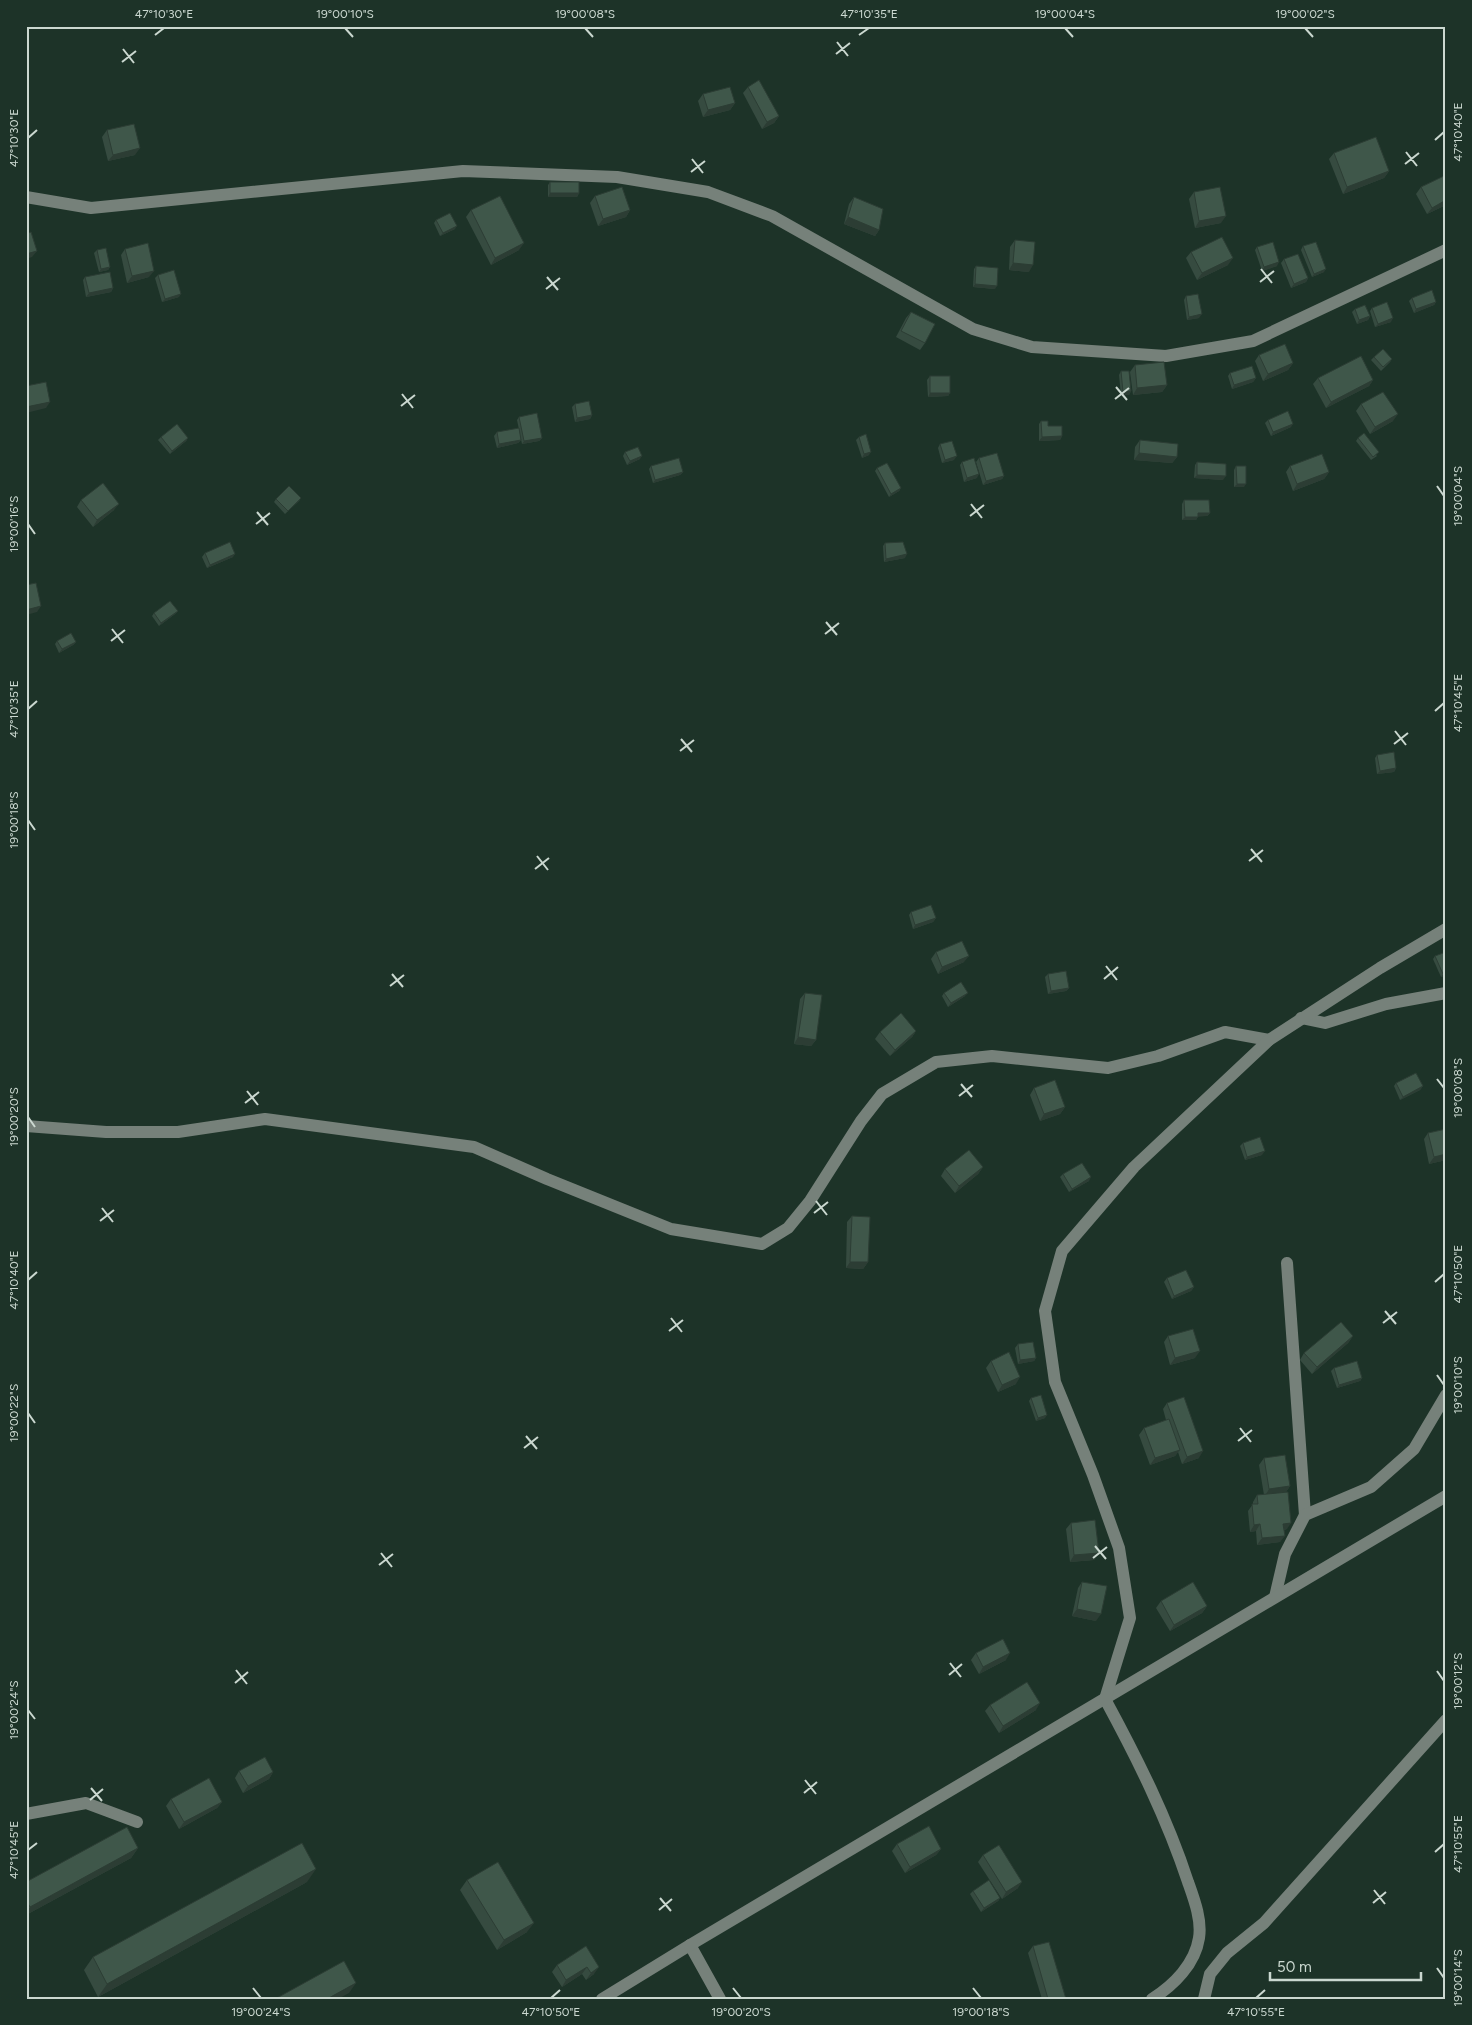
<svg xmlns="http://www.w3.org/2000/svg" width="1472" height="2025" viewBox="0 0 1472 2025" font-family="Figtree,sans-serif">
<rect width="100%" height="100%" fill="#1d3328"/>
<g fill="none" stroke-linecap="round" stroke-linejoin="round">
<g stroke="#76817a" stroke-width="12">
<polyline points="26,197 91,208 463,171 617,177 708,192 772,216 973,329 1032,347 1166,356 1253,341 1446,250"/>
<polyline points="1301,1018 1325,1023 1386,1004 1446,993"/>
<polyline points="26,1126 106,1132 178,1132 265,1119 474,1147 547,1179 671,1229 762,1244 788,1228 810,1201 861,1121 882,1094 936,1062 992,1056 1108,1068 1158,1056 1225,1032 1269,1040"/>
<polyline points="1287,1263 1305,1515"/>
<polyline points="1275,1597 1285,1554 1305,1515 1371,1487 1414,1449 1446,1395"/>
<polyline points="26,1814 86,1803 137,1822"/>
<polyline points="690,1945 720,1999"/>
<polyline points="602,1999 690,1945 1446,1496"/>
<path d="M1152,1999C1174,1985 1195,1964 1199,1938C1202,1920 1194,1899 1188,1882C1167,1818 1137,1758 1105,1699L1130,1618L1119,1548L1093,1475L1055,1382L1045,1311L1062,1251L1134,1167L1269,1040L1380,968L1446,929"/>
<polyline points="1204,1999 1210,1974 1227,1953 1264,1923 1446,1720"/>
</g>
</g>
<g fill="#364b40">
<polygon points="748,87 779,116 774,123 762,129 743,93"/>
<polygon points="703,94 735,103 730,110 703,117 698,101"/>
<polygon points="107,130 135,155 108,161 102,137"/>
<polygon points="1334,153 1389,171 1384,178 1343,194 1329,159"/>
<polygon points="1446,175 1446,205 1427,214 1416,194 1421,187"/>
<polygon points="550,182 579,193 577,197 548,197 548,185"/>
<polygon points="1194,192 1221,223 1195,228 1189,199"/>
<polygon points="595,196 630,210 626,217 598,226 590,203"/>
<polygon points="854,197 879,230 875,236 844,224 849,204"/>
<polygon points="471,210 519,250 491,265 466,217"/>
<polygon points="436,220 455,229 440,236 434,223"/>
<polygon points="1015,240 1029,272 1009,270 1010,247"/>
<polygon points="1303,246 1324,272 1312,277 1301,250"/>
<polygon points="1257,247 1277,266 1262,271 1255,250"/>
<polygon points="125,249 149,277 127,283 121,255"/>
<polygon points="97,250 110,267 108,270 99,272 94,253"/>
<polygon points="1191,252 1228,265 1197,280 1186,258"/>
<polygon points="1284,259 1308,278 1306,282 1291,288 1281,263"/>
<polygon points="976,266 995,289 973,287 974,269"/>
<polygon points="158,275 179,297 162,302 155,278"/>
<polygon points="85,277 113,288 111,292 86,297 83,280"/>
<polygon points="1186,296 1199,318 1187,320 1184,300"/>
<polygon points="1412,298 1436,302 1434,305 1414,313 1409,301"/>
<polygon points="1372,308 1391,322 1375,327 1370,311"/>
<polygon points="1355,309 1370,316 1368,320 1357,324 1352,312"/>
<polygon points="911,312 925,343 920,350 896,337 906,318"/>
<polygon points="1259,355 1293,363 1288,370 1263,381 1255,361"/>
<polygon points="1374,357 1392,359 1390,362 1381,371 1371,360"/>
<polygon points="1135,365 1167,385 1162,392 1133,395 1130,372"/>
<polygon points="1121,371 1131,391 1129,395 1121,395 1119,375"/>
<polygon points="1230,373 1256,378 1253,382 1232,389 1228,376"/>
<polygon points="930,376 950,393 948,396 928,397 927,380"/>
<polygon points="1318,378 1373,380 1369,386 1326,408 1313,384"/>
<polygon points="575,404 592,415 590,419 575,422 572,407"/>
<polygon points="1361,404 1393,421 1370,434 1356,411"/>
<polygon points="519,417 542,438 539,441 522,444 517,420"/>
<polygon points="1268,420 1291,427 1271,436 1265,423"/>
<polygon points="1041,421 1062,436 1060,440 1039,441 1039,424"/>
<polygon points="497,432 521,440 518,443 497,448 494,436"/>
<polygon points="161,437 188,438 186,441 170,454 158,440"/>
<polygon points="859,437 869,455 862,458 856,440"/>
<polygon points="1358,438 1377,456 1371,460 1356,441"/>
<polygon points="1140,440 1177,457 1172,463 1134,460 1135,447"/>
<polygon points="940,444 954,460 942,463 938,448"/>
<polygon points="625,452 640,459 627,465 623,456"/>
<polygon points="979,458 1004,476 1002,479 983,485 976,462"/>
<polygon points="962,462 977,478 964,482 960,465"/>
<polygon points="1197,462 1223,480 1194,478 1195,465"/>
<polygon points="651,466 683,472 680,475 653,483 649,469"/>
<polygon points="1236,466 1244,487 1234,487 1234,470"/>
<polygon points="1290,466 1329,472 1324,479 1293,491 1286,472"/>
<polygon points="877,468 901,488 899,491 889,497 875,471"/>
<polygon points="301,498 299,501 285,514 274,502 276,499"/>
<polygon points="81,500 114,510 93,527 77,507"/>
<polygon points="1184,500 1210,513 1207,516 1198,516 1196,520 1182,520 1182,504"/>
<polygon points="885,543 905,558 884,562 883,546"/>
<polygon points="205,553 233,557 207,568 202,557"/>
<polygon points="178,611 175,614 159,626 152,616 154,613"/>
<polygon points="57,641 76,642 73,645 59,653 55,644"/>
<polygon points="1377,755 1396,768 1394,772 1377,774 1375,758"/>
<polygon points="911,912 936,918 933,922 913,929 909,915"/>
<polygon points="936,952 964,962 938,974 931,959"/>
<polygon points="1446,952 1446,975 1441,977 1433,959 1435,956"/>
<polygon points="1048,974 1069,988 1066,991 1048,994 1045,977"/>
<polygon points="805,993 816,1040 811,1046 794,1044 800,999"/>
<polygon points="944,993 965,996 948,1007 942,996"/>
<polygon points="916,1031 912,1037 890,1056 875,1039 880,1032"/>
<polygon points="1396,1083 1423,1086 1420,1090 1400,1100 1394,1086"/>
<polygon points="1034,1088 1065,1107 1060,1114 1040,1121 1030,1095"/>
<polygon points="1446,1129 1446,1160 1429,1164 1424,1139 1428,1133"/>
<polygon points="1243,1143 1262,1155 1245,1160 1240,1146"/>
<polygon points="983,1167 978,1174 955,1193 941,1176 945,1169"/>
<polygon points="1063,1174 1089,1181 1069,1192 1060,1177"/>
<polygon points="852,1216 868,1262 863,1269 846,1268 847,1222"/>
<polygon points="1167,1278 1194,1287 1191,1291 1172,1299 1164,1282"/>
<polygon points="1168,1336 1195,1358 1170,1365 1164,1342"/>
<polygon points="1353,1336 1348,1343 1312,1374 1300,1360 1304,1353"/>
<polygon points="1018,1344 1036,1358 1034,1361 1018,1364 1015,1348"/>
<polygon points="991,1361 1016,1384 998,1392 986,1368"/>
<polygon points="1334,1368 1362,1378 1360,1381 1337,1388 1331,1371"/>
<polygon points="1031,1398 1045,1418 1036,1421 1029,1401"/>
<polygon points="1167,1403 1199,1458 1182,1464 1178,1452 1175,1456 1150,1465 1139,1435 1144,1428 1166,1420 1163,1409"/>
<polygon points="1264,1458 1290,1486 1286,1492 1287,1529 1284,1530 1280,1542 1257,1545 1256,1531 1250,1532 1248,1511 1253,1504 1253,1502 1257,1495 1264,1495 1259,1465"/>
<polygon points="1071,1523 1099,1553 1094,1560 1070,1562 1066,1529"/>
<polygon points="1082,1582 1096,1621 1072,1616 1078,1588"/>
<polygon points="1161,1601 1207,1606 1202,1613 1170,1631 1156,1608"/>
<polygon points="976,1653 1006,1660 979,1674 971,1660"/>
<polygon points="990,1705 1036,1710 999,1733 985,1711"/>
<polygon points="239,1771 273,1772 269,1779 243,1793 235,1778"/>
<polygon points="171,1799 222,1802 217,1808 179,1829 166,1806"/>
<polygon points="897,1844 941,1849 936,1855 905,1873 892,1851"/>
<polygon points="138,1848 131,1858 26,1915 26,1882"/>
<polygon points="983,1855 1018,1888 1002,1899 978,1862"/>
<polygon points="467,1880 527,1932 497,1950 460,1890"/>
<polygon points="307,1882 98,1997 84,1970 93,1957"/>
<polygon points="973,1891 1000,1898 998,1901 981,1912 970,1894"/>
<polygon points="586,1946 594,1974 586,1980 582,1974 562,1987 552,1972 557,1965"/>
<polygon points="1033,1946 1066,1999 1042,1999 1028,1953"/>
</g>
<g fill="#2c3d34">
<polygon points="735,103 730,110 703,117 708,110"/>
<polygon points="779,116 774,123 762,129 767,122"/>
<polygon points="140,148 135,155 108,161 113,155"/>
<polygon points="1389,171 1384,178 1343,194 1347,187"/>
<polygon points="550,193 579,193 577,197 548,197"/>
<polygon points="1446,200 1446,205 1427,214 1432,208"/>
<polygon points="630,210 626,217 598,226 603,219"/>
<polygon points="1226,216 1221,223 1195,228 1199,221"/>
<polygon points="848,217 879,230 875,236 844,224"/>
<polygon points="457,226 455,229 440,236 443,233"/>
<polygon points="524,243 519,250 491,265 495,258"/>
<polygon points="37,251 32,257 26,259 26,254"/>
<polygon points="1233,258 1228,265 1197,280 1202,273"/>
<polygon points="1279,262 1277,266 1262,271 1264,267"/>
<polygon points="1013,263 1033,265 1029,272 1009,270"/>
<polygon points="110,267 108,270 99,272 101,269"/>
<polygon points="1326,269 1324,272 1312,277 1314,274"/>
<polygon points="154,271 149,277 127,283 132,276"/>
<polygon points="1308,278 1306,282 1291,288 1294,284"/>
<polygon points="975,284 997,286 995,289 973,287"/>
<polygon points="113,288 111,292 86,297 89,293"/>
<polygon points="181,294 179,297 162,302 165,299"/>
<polygon points="1436,302 1434,305 1414,313 1416,309"/>
<polygon points="1202,314 1199,318 1187,320 1189,317"/>
<polygon points="1370,316 1368,320 1357,324 1359,320"/>
<polygon points="1393,318 1391,322 1375,327 1378,324"/>
<polygon points="1293,363 1288,370 1263,381 1268,374"/>
<polygon points="1256,378 1253,382 1232,389 1234,385"/>
<polygon points="1373,380 1369,386 1326,408 1331,402"/>
<polygon points="1167,385 1162,392 1133,395 1137,388"/>
<polygon points="1131,391 1129,395 1121,395 1123,392"/>
<polygon points="930,393 950,393 948,396 928,397"/>
<polygon points="50,402 46,408 26,413 26,407"/>
<polygon points="1398,414 1393,421 1370,434 1375,427"/>
<polygon points="592,415 590,419 575,422 577,418"/>
<polygon points="1293,424 1291,427 1271,436 1273,432"/>
<polygon points="1062,436 1060,440 1039,441 1042,437"/>
<polygon points="188,438 186,441 170,454 172,451"/>
<polygon points="542,438 539,441 522,444 524,441"/>
<polygon points="521,440 518,443 497,448 499,444"/>
<polygon points="871,452 869,455 862,458 864,454"/>
<polygon points="1139,453 1177,457 1172,463 1134,460"/>
<polygon points="642,456 640,459 627,465 630,461"/>
<polygon points="957,456 954,460 942,463 945,460"/>
<polygon points="683,472 680,475 653,483 655,480"/>
<polygon points="1329,472 1324,479 1293,491 1297,484"/>
<polygon points="979,474 977,478 964,482 967,478"/>
<polygon points="1197,475 1226,476 1223,480 1194,478"/>
<polygon points="1004,476 1002,479 983,485 986,481"/>
<polygon points="1237,484 1246,484 1244,487 1234,487"/>
<polygon points="901,488 899,491 889,497 891,494"/>
<polygon points="119,504 114,510 93,527 97,520"/>
<polygon points="1198,513 1210,513 1207,516 1195,517"/>
<polygon points="1185,517 1198,517 1196,520 1182,520"/>
<polygon points="235,554 233,557 207,568 210,565"/>
<polygon points="907,554 905,558 884,562 886,559"/>
<polygon points="41,606 37,612 26,615 26,610"/>
<polygon points="178,611 175,614 159,626 161,623"/>
<polygon points="76,642 73,645 59,653 62,649"/>
<polygon points="1396,768 1394,772 1377,774 1380,771"/>
<polygon points="936,918 933,922 913,929 915,925"/>
<polygon points="969,956 964,962 938,974 942,967"/>
<polygon points="1446,972 1446,975 1441,977 1443,974"/>
<polygon points="1069,988 1066,991 1048,994 1051,991"/>
<polygon points="968,993 965,996 948,1007 951,1003"/>
<polygon points="916,1031 912,1037 890,1056 895,1050"/>
<polygon points="798,1037 816,1040 811,1046 794,1044"/>
<polygon points="1423,1086 1420,1090 1400,1100 1403,1097"/>
<polygon points="1065,1107 1060,1114 1040,1121 1044,1114"/>
<polygon points="1265,1151 1262,1155 1245,1160 1247,1157"/>
<polygon points="1446,1154 1446,1160 1429,1164 1434,1157"/>
<polygon points="983,1167 978,1174 955,1193 959,1186"/>
<polygon points="1091,1177 1089,1181 1069,1192 1072,1189"/>
<polygon points="850,1262 868,1262 863,1269 846,1268"/>
<polygon points="1194,1287 1191,1291 1172,1299 1174,1296"/>
<polygon points="1353,1336 1348,1343 1312,1374 1317,1367"/>
<polygon points="1200,1351 1195,1358 1170,1365 1175,1358"/>
<polygon points="1036,1358 1034,1361 1018,1364 1020,1360"/>
<polygon points="1020,1377 1016,1384 998,1392 1002,1385"/>
<polygon points="1362,1378 1360,1381 1337,1388 1339,1385"/>
<polygon points="1047,1415 1045,1418 1036,1421 1038,1418"/>
<polygon points="1180,1450 1175,1456 1150,1465 1155,1458"/>
<polygon points="1203,1451 1199,1458 1182,1464 1187,1457"/>
<polygon points="1290,1486 1286,1492 1265,1496 1269,1489"/>
<polygon points="1291,1523 1287,1529 1279,1530 1283,1524"/>
<polygon points="1260,1524 1256,1531 1250,1532 1254,1525"/>
<polygon points="1285,1536 1280,1542 1257,1545 1262,1538"/>
<polygon points="1099,1553 1094,1560 1070,1562 1074,1555"/>
<polygon points="1207,1606 1202,1613 1170,1631 1174,1625"/>
<polygon points="1077,1609 1101,1614 1096,1621 1072,1616"/>
<polygon points="1010,1653 1006,1660 979,1674 983,1667"/>
<polygon points="1040,1703 1036,1710 999,1733 1003,1726"/>
<polygon points="273,1772 269,1779 243,1793 248,1786"/>
<polygon points="222,1802 217,1808 179,1829 184,1822"/>
<polygon points="138,1848 131,1858 26,1915 26,1913 30,1907"/>
<polygon points="941,1849 936,1855 905,1873 910,1867"/>
<polygon points="316,1869 307,1882 98,1997 107,1984"/>
<polygon points="1022,1882 1018,1888 1002,1899 1006,1892"/>
<polygon points="1000,1898 998,1901 981,1912 984,1908"/>
<polygon points="534,1923 527,1932 497,1950 504,1940"/>
<polygon points="587,1967 582,1974 562,1987 566,1980"/>
<polygon points="599,1967 594,1974 586,1980 591,1973"/>
<polygon points="356,1983 349,1993 338,1999 327,1999"/>
</g>
<g fill="#3f574a" stroke="#2c3d34">
<polygon points="759,80 779,116 767,122 748,87"/>
<polygon points="730,87 735,103 708,110 703,94"/>
<polygon points="134,124 140,148 113,155 107,130"/>
<polygon points="1376,137 1389,171 1347,187 1334,153"/>
<polygon points="1446,175 1446,200 1432,208 1421,187"/>
<rect x="550" y="182" width="29" height="11"/>
<polygon points="622,187 630,210 603,219 595,196"/>
<polygon points="1220,187 1226,216 1199,221 1194,192"/>
<polygon points="500,196 524,243 495,258 471,210"/>
<polygon points="854,197 883,209 879,230 848,217"/>
<polygon points="450,213 457,226 443,233 436,220"/>
<polygon points="31,232 37,251 26,254 26,234"/>
<polygon points="1222,237 1233,258 1202,273 1191,252"/>
<polygon points="1015,240 1035,242 1033,265 1013,263"/>
<polygon points="1273,242 1279,262 1264,267 1257,247"/>
<polygon points="1316,242 1326,269 1314,274 1303,246"/>
<polygon points="148,243 154,271 132,276 125,249"/>
<polygon points="106,248 110,267 101,269 97,250"/>
<polygon points="1298,254 1308,278 1294,284 1284,259"/>
<polygon points="976,266 998,268 997,286 975,284"/>
<polygon points="174,270 181,294 165,299 158,275"/>
<polygon points="110,272 113,288 89,293 85,277"/>
<polygon points="1432,290 1436,302 1416,309 1412,298"/>
<polygon points="1198,294 1202,314 1189,317 1186,296"/>
<polygon points="1387,302 1393,318 1378,324 1372,308"/>
<polygon points="1365,305 1370,316 1359,320 1355,309"/>
<polygon points="911,312 935,324 925,343 901,331"/>
<polygon points="1285,344 1293,363 1268,374 1259,355"/>
<polygon points="1383,349 1392,359 1383,367 1374,357"/>
<polygon points="1361,356 1373,380 1331,402 1318,378"/>
<polygon points="1164,362 1167,385 1137,388 1135,365"/>
<polygon points="1252,366 1256,378 1234,385 1230,373"/>
<polygon points="1121,371 1129,371 1131,391 1123,392"/>
<rect x="930" y="376" width="20" height="17"/>
<polygon points="46,382 50,402 26,407 26,386"/>
<polygon points="1383,392 1398,414 1375,427 1361,404"/>
<polygon points="589,401 592,415 577,418 575,404"/>
<polygon points="1288,411 1293,424 1273,432 1268,420"/>
<polygon points="537,413 542,438 524,441 519,417"/>
<polygon points="1041,421 1048,421 1048,426 1062,426 1062,436 1042,437"/>
<polygon points="177,424 188,438 172,451 161,437"/>
<polygon points="519,428 521,440 499,444 497,432"/>
<polygon points="1364,433 1379,452 1373,457 1358,438"/>
<polygon points="866,434 871,452 864,454 859,437"/>
<polygon points="1140,440 1178,444 1177,457 1139,453"/>
<polygon points="952,441 957,456 945,460 940,444"/>
<polygon points="638,447 642,456 630,461 625,452"/>
<polygon points="997,453 1004,476 986,481 979,458"/>
<polygon points="1322,454 1329,472 1297,484 1290,466"/>
<polygon points="679,458 683,472 655,480 651,466"/>
<polygon points="974,458 979,474 967,478 962,462"/>
<polygon points="1197,462 1226,464 1226,476 1197,475"/>
<polygon points="887,463 901,488 891,494 877,468"/>
<polygon points="1236,466 1246,466 1246,484 1237,484"/>
<polygon points="103,483 119,504 97,520 81,500"/>
<polygon points="289,486 301,498 288,511 276,499"/>
<polygon points="1184,500 1209,500 1210,513 1198,513 1198,517 1185,517"/>
<polygon points="230,542 235,554 210,565 205,553"/>
<polygon points="903,542 907,554 886,559 885,543"/>
<polygon points="36,583 41,606 26,610 26,585"/>
<polygon points="170,601 178,611 161,623 154,613"/>
<polygon points="71,633 76,642 62,649 57,641"/>
<polygon points="1394,752 1396,768 1380,771 1377,755"/>
<polygon points="931,905 936,918 915,925 911,912"/>
<polygon points="962,941 969,956 942,967 936,952"/>
<polygon points="1446,952 1446,972 1443,974 1435,956"/>
<polygon points="1066,971 1069,988 1051,991 1048,974"/>
<polygon points="961,982 968,993 951,1003 944,993"/>
<polygon points="805,993 822,995 816,1040 798,1037"/>
<polygon points="901,1013 916,1031 895,1050 880,1032"/>
<polygon points="1416,1073 1423,1086 1403,1097 1396,1083"/>
<polygon points="1055,1080 1065,1107 1044,1114 1034,1088"/>
<polygon points="1446,1129 1446,1154 1434,1157 1428,1133"/>
<polygon points="1260,1137 1265,1151 1247,1157 1243,1143"/>
<polygon points="969,1150 983,1167 959,1186 945,1169"/>
<polygon points="1082,1163 1091,1177 1072,1189 1063,1174"/>
<polygon points="852,1216 870,1217 868,1262 850,1262"/>
<polygon points="1186,1270 1194,1287 1174,1296 1167,1278"/>
<polygon points="1341,1322 1353,1336 1317,1367 1304,1353"/>
<polygon points="1193,1329 1200,1351 1175,1358 1168,1336"/>
<polygon points="1033,1342 1036,1358 1020,1360 1018,1344"/>
<polygon points="1009,1352 1020,1377 1002,1385 991,1361"/>
<polygon points="1357,1361 1362,1378 1339,1385 1334,1368"/>
<polygon points="1041,1395 1047,1415 1038,1418 1031,1398"/>
<polygon points="1184,1397 1203,1451 1187,1457 1167,1403"/>
<polygon points="1169,1419 1180,1450 1155,1458 1144,1428"/>
<polygon points="1285,1455 1290,1486 1269,1489 1264,1458"/>
<polygon points="1288,1492 1291,1523 1283,1524 1285,1536 1262,1538 1260,1524 1254,1525 1252,1504 1258,1504 1257,1495"/>
<polygon points="1095,1520 1099,1553 1074,1555 1071,1523"/>
<polygon points="1082,1582 1107,1586 1101,1614 1077,1609"/>
<polygon points="1193,1582 1207,1606 1174,1625 1161,1601"/>
<polygon points="1003,1639 1010,1653 983,1667 976,1653"/>
<polygon points="1027,1682 1040,1703 1003,1726 990,1705"/>
<polygon points="265,1757 273,1772 248,1786 239,1771"/>
<polygon points="209,1778 222,1802 184,1822 171,1799"/>
<polygon points="929,1826 941,1849 910,1867 897,1844"/>
<polygon points="127,1827 138,1848 30,1907 26,1900 26,1882"/>
<polygon points="302,1843 316,1869 107,1984 93,1957"/>
<polygon points="999,1845 1022,1882 1006,1892 983,1855"/>
<polygon points="498,1862 534,1923 504,1940 467,1880"/>
<polygon points="989,1880 1000,1898 984,1908 973,1891"/>
<polygon points="1049,1942 1066,1999 1048,1999 1033,1946"/>
<polygon points="586,1946 599,1967 591,1973 587,1967 566,1980 557,1965"/>
<polygon points="344,1961 356,1983 327,1999 275,1999"/>
</g>
<path fill="none" stroke="#cbd8d0" stroke-width="2" d="M345,28L353,37M585,28L593,37M1065,28L1073,37M1305,28L1313,37M155,35L164,28M859,35L869,28M837,42L848,56M123,49L134,63M836,54L850,43M122,62L136,51M28,138L37,130M1435,140L1444,132M1406,152L1417,166M692,159L703,173M1405,164L1419,153M691,172L705,161M1261,269L1272,283M547,277L558,290M1260,282L1274,271M546,289L560,278M1116,387L1127,400M402,394L413,408M1115,399L1129,388M401,406L415,395M1437,486L1444,496M971,504L982,518M257,512L268,525M970,516L984,505M28,524L35,534M256,524L270,513M826,622L837,635M112,629L123,643M825,634L839,623M111,641L125,630M28,709L37,701M1435,711L1444,703M1395,731L1406,745M681,739L692,752M1394,744L1408,733M680,751L694,740M28,820L35,830M1251,849L1262,862M537,856L548,870M1249,861L1263,850M535,869L549,858M1106,966L1117,980M392,974L403,987M1104,979L1118,967M390,986L404,975M1437,1079L1444,1088M961,1084L972,1097M247,1091L258,1105M959,1096L973,1085M245,1103L259,1092M28,1117L35,1127M816,1201L827,1215M102,1208L113,1222M814,1213L828,1202M100,1221L114,1210M28,1280L37,1272M1435,1282L1444,1274M1385,1311L1396,1324M671,1318L682,1332M1383,1323L1397,1312M669,1331L683,1320M1437,1375L1444,1385M28,1413L35,1423M1240,1428L1251,1442M526,1436L537,1449M1238,1441L1252,1430M524,1448L538,1437M1095,1546L1106,1559M381,1553L392,1567M1093,1558L1107,1547M379,1565L393,1554M950,1663L961,1677M236,1670L247,1684M1437,1671L1444,1681M949,1675L962,1664M235,1683L248,1672M28,1710L35,1719M805,1780L816,1794M91,1788L102,1801M804,1793L817,1782M90,1800L103,1789M28,1850L37,1843M1435,1852L1444,1844M1374,1890L1385,1904M660,1898L671,1911M1373,1903L1386,1892M659,1910L672,1899M1437,1968L1444,1978M253,1988L261,1998M733,1988L741,1998M973,1988L981,1998M551,1998L560,1990M1256,1998L1265,1990"/>
<rect width="1472" height="2025" fill="none" stroke="#1d3328" stroke-width="55"/>
<path d="M1270 1972v8h151v-8" fill="none" stroke="#cbd8d0" stroke-width="2.5"/>
<text x="1277" y="1972" font-size="15" fill="#cbd8d0" stroke="#1d3328" stroke-width="4" paint-order="stroke">50 m</text>
<rect x="28" y="28" width="1416" height="1970" fill="none" stroke="#cbd8d0" stroke-width="2"/>
<g font-size="12" text-anchor="middle" fill="#cbd8d0">
<text x="164" y="18">47°10'30"E</text>
<text x="345" y="18">19°00'10"S</text>
<text x="585" y="18">19°00'08"S</text>
<text x="869" y="18">47°10'35"E</text>
<text x="1065" y="18">19°00'04"S</text>
<text x="1305" y="18">19°00'02"S</text>
<text transform="translate(1458 132) rotate(-90)" y="4">47°10'40"E</text>
<text transform="translate(14 138) rotate(-90)" y="4">47°10'30"E</text>
<text transform="translate(1458 496) rotate(-90)" y="4">19°00'04"S</text>
<text transform="translate(14 524) rotate(-90)" y="4">19°00'16"S</text>
<text transform="translate(1458 703) rotate(-90)" y="4">47°10'45"E</text>
<text transform="translate(14 709) rotate(-90)" y="4">47°10'35"E</text>
<text transform="translate(14 820) rotate(-90)" y="4">19°00'18"S</text>
<text transform="translate(1458 1088) rotate(-90)" y="4">19°00'08"S</text>
<text transform="translate(14 1117) rotate(-90)" y="4">19°00'20"S</text>
<text transform="translate(1458 1274) rotate(-90)" y="4">47°10'50"E</text>
<text transform="translate(14 1280) rotate(-90)" y="4">47°10'40"E</text>
<text transform="translate(1458 1385) rotate(-90)" y="4">19°00'10"S</text>
<text transform="translate(14 1413) rotate(-90)" y="4">19°00'22"S</text>
<text transform="translate(1458 1681) rotate(-90)" y="4">19°00'12"S</text>
<text transform="translate(14 1710) rotate(-90)" y="4">19°00'24"S</text>
<text transform="translate(1458 1844) rotate(-90)" y="4">47°10'55"E</text>
<text transform="translate(14 1850) rotate(-90)" y="4">47°10'45"E</text>
<text transform="translate(1458 1978) rotate(-90)" y="4">19°00'14"S</text>
<text x="261" y="2016">19°00'24"S</text>
<text x="551" y="2016">47°10'50"E</text>
<text x="741" y="2016">19°00'20"S</text>
<text x="981" y="2016">19°00'18"S</text>
<text x="1256" y="2016">47°10'55"E</text>
</g>
</svg>
